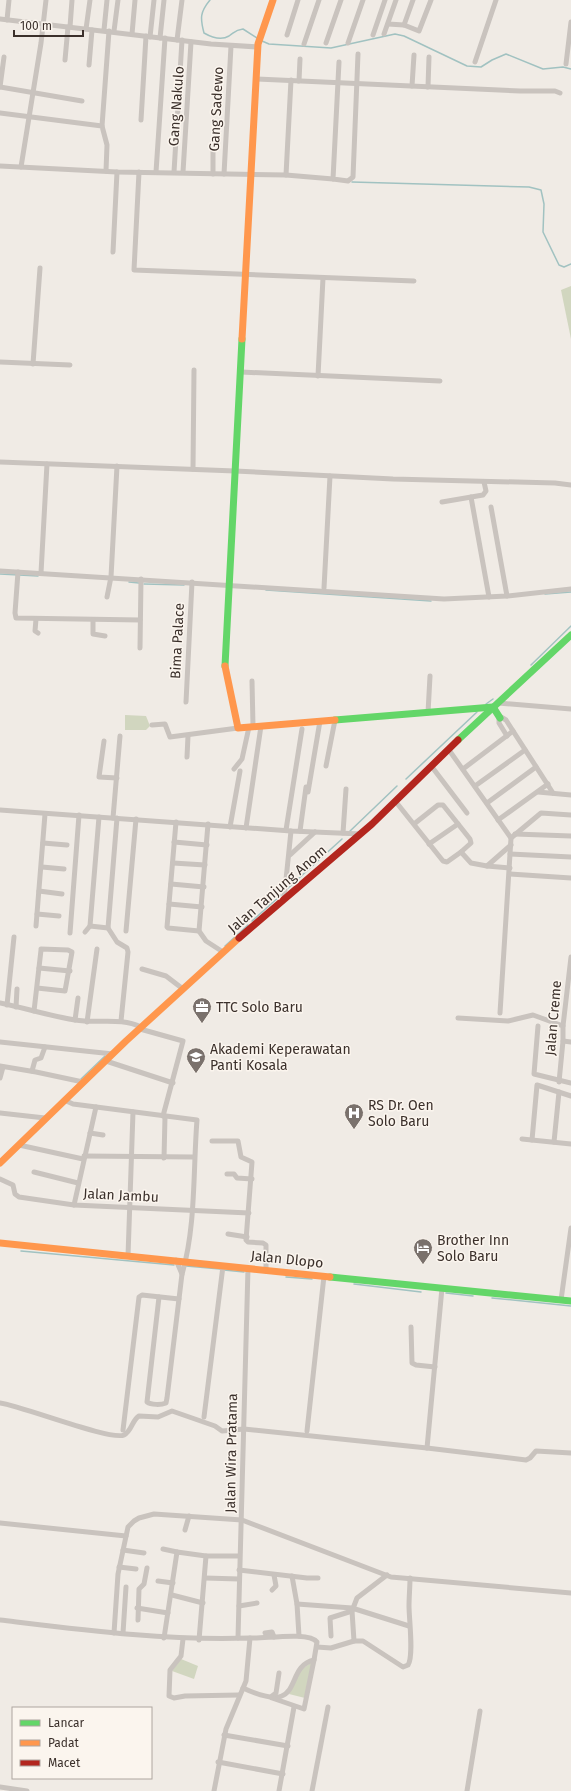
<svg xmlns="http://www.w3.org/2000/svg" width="571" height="1791" viewBox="0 0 571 1791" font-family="'Fira Sans',sans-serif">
<rect width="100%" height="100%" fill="#f0ebe5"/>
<g fill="#d1d6bf">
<polygon points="571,286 571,339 561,290"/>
<polygon points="125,715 146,716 150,726 146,730 125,730"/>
<polygon points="181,1659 198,1666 194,1679 172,1671"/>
<polygon points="313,1661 305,1698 289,1694 301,1670"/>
</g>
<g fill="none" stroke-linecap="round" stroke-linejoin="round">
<g stroke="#a1c2c1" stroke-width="1.5">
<path d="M210,0C200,12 200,18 204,33C211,37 221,41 229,36C235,32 235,30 243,29L257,38"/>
<polyline points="262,41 269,44 331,48 395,34 404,36 467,66 481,67 492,60 506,54 543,69 563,67 571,69"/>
<polyline points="352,182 529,187 541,190 544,204 543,232 559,265 564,267 571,264"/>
<polyline points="0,574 38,576"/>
<polyline points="129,582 139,583"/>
<polyline points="144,584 184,585"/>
<polyline points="266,590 431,601"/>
<polyline points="545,594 571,592"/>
<polyline points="531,665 571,626"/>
<polyline points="486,704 493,699"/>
<polyline points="406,779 477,712"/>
<polyline points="349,832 397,786"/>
<polyline points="288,888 342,839"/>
<polyline points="252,921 281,895"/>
<polyline points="225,946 248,925"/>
<polyline points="81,1079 105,1056"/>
<polyline points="21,1251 174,1265"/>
<polyline points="186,1266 220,1269"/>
<polyline points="224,1270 244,1272"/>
<polyline points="286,1277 312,1279"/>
<polyline points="354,1284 421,1292"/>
<polyline points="446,1293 473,1296"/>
<polyline points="492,1298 571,1306"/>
</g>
<g stroke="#c9c3be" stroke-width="5">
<polyline points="0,19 211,44 258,47"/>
<polyline points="7,20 9,0"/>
<polyline points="388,24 404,25 419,31 431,0"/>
<polyline points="404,25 413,0"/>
<polyline points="70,27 72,0"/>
<polyline points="86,29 90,0"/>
<polyline points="104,30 107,0"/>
<polyline points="114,31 118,0"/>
<polyline points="132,34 135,0"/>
<polyline points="384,34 396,0"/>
<polyline points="287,35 298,0"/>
<polyline points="373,35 385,0"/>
<polyline points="150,37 154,0"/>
<polyline points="160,38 164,0"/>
<polyline points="177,40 182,0"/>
<polyline points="326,43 341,0"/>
<polyline points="348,43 363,0"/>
<polyline points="304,44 319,0"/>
<polyline points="65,60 68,27"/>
<polyline points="339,62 333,179 348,181 353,177 358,54"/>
<polyline points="475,62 496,0"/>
<polyline points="566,64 571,22"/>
<polyline points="89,65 92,30"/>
<polyline points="257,79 520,91 555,91 560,93"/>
<polyline points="299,81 300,59"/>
<polyline points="412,86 414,55"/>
<polyline points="0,87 82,101"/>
<polyline points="0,87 4,57"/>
<polyline points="428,87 429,57"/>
<polyline points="0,113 102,126 107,145 106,171"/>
<polyline points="141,120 146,36"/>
<polyline points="102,126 109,31"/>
<polyline points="0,166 117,172 286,175 333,179"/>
<polyline points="21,167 41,43 46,0"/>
<polyline points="139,172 134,270 414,281"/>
<polyline points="156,172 165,38"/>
<polyline points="174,172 182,40"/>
<polyline points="183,172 191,42"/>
<polyline points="213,174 213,142"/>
<polyline points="224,174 231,46"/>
<polyline points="286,175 291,80"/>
<polyline points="113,252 117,172"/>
<polyline points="0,362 70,365"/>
<polyline points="33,364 40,268"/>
<polyline points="241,372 440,381"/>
<polyline points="318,376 323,278"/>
<polyline points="0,462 235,471 393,479 555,483 571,485"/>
<polyline points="193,469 194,370"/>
<polyline points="471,497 489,597"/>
<polyline points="442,502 483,495 486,491 484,482"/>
<polyline points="491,507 507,596"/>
<polyline points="0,571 444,599 507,596 571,589"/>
<polyline points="18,572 15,613 16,618 140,620"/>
<polyline points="41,573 47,464"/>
<polyline points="324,588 330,476"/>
<polyline points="107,597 111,577 117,466"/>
<polyline points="36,619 35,631 38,633"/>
<polyline points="93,620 93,634 105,636"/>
<polyline points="140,648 141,579"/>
<polyline points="252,681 253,726"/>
<polyline points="186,702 192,582"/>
<polyline points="498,703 571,709"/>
<polyline points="428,713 430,676"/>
<polyline points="501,717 506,720 553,793"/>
<polyline points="499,719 499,723 507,736"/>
<polyline points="152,725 165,724 170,737 238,728"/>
<polyline points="104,741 99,777 117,778"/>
<polyline points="449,750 511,838 500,1013"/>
<polyline points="187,757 188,736"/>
<polyline points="326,766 335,720"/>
<polyline points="432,767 467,813"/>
<polyline points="234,769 242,759 249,727"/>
<polyline points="463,769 513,731"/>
<polyline points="475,786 525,750"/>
<polyline points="308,792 320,721"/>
<polyline points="538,792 571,795"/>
<polyline points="396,802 443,861 447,862 461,852 471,843 470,839 443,805 438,805 414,824"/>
<polyline points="487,803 536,767"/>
<polyline points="0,810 291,831 361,834"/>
<polyline points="113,818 120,736"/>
<polyline points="117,818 108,928 117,942 127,948 128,952 121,1021"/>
<polyline points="498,820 548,784"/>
<polyline points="176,822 167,927 168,928 199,931"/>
<polyline points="208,824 199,931 206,941 223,952"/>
<polyline points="230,827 240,771"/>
<polyline points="246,828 261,726"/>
<polyline points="286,830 302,729"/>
<polyline points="300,831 306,787"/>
<polyline points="343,833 346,789"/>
<polyline points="515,834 571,836"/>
<polyline points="511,838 541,813 571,815"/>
<polyline points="174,842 207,845"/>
<polyline points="43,843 67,845"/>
<polyline points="429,844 458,824"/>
<polyline points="461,852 471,863 487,866 511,845"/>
<polyline points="510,854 571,857"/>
<polyline points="290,855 315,832"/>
<polyline points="173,863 205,865"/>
<polyline points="487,866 510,868"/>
<polyline points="42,867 64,869"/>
<polyline points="510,874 571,878"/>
<polyline points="171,884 204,887"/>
<polyline points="39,891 62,894"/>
<polyline points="284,899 291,831"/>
<polyline points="169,904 202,907"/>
<polyline points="37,914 59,916"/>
<polyline points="36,926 45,814"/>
<polyline points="90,926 99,817"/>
<polyline points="126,931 136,819"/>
<polyline points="85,932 90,926 108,928"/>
<polyline points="70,933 79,815"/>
<polyline points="39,968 70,971"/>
<polyline points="142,969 166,976 183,989"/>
<path d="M0,1003C25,1008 50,1016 75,1020C98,1024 120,1017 141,1027"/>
<polyline points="7,1005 14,937"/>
<polyline points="16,1007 17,989"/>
<polyline points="34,1011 41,950 41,949 68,950 72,952 65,991 37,988"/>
<polyline points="458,1018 508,1021 533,1015 563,1026"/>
<polyline points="75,1020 78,998"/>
<polyline points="87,1022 97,949"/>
<polyline points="538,1026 534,1074 571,1083"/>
<polyline points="140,1029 183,1041 163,1116"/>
<polyline points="563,1041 571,1042"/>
<polyline points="0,1042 113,1054"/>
<polyline points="106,1061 173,1083"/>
<polyline points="0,1066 36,1072 83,1082"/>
<polyline points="32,1071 35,1060 41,1058 45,1047"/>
<polyline points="0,1078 3,1067"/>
<polyline points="559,1082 563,1041 563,1026 571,957"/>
<path d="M64,1100L73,1104L197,1120C193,1170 196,1227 182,1274L167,1398L166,1403C161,1405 151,1405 147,1402L159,1297"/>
<polyline points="0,1113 45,1118"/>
<polyline points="90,1133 103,1135"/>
<polyline points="522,1139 571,1144"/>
<polyline points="532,1140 537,1085 571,1096"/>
<polyline points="212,1141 238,1141 241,1157 252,1162 246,1240 248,1242 263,1243 266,1245 266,1271"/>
<polyline points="554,1142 559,1092"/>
<polyline points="19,1145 83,1159"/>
<polyline points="84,1156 194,1157"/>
<polyline points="164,1158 165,1117"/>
<polyline points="34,1172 78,1183"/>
<polyline points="227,1174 234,1174 237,1178 252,1179"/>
<polyline points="0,1179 13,1185 15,1194 19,1197 74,1205 249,1213"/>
<polyline points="74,1205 96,1107"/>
<polyline points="228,1234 247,1237"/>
<polyline points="128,1256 133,1112"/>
<polyline points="176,1260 182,1274"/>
<polyline points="561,1300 571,1228"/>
<polyline points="411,1327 412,1363 416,1365 435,1367"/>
<path d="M0,1403C22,1406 111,1441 124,1435C132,1431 132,1420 139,1416L158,1417L172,1411L215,1426L222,1431L244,1429L427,1448L526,1460L530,1458L536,1451L571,1453"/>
<polyline points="204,1417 223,1266"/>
<polyline points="123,1430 139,1297 142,1295 179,1299"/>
<polyline points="307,1431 324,1276"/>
<polyline points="427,1448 442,1288"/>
<polyline points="0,1523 126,1536"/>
<polyline points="185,1530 189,1516"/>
<polyline points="163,1549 177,1552"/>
<polyline points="123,1550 144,1553"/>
<polyline points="206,1556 239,1556"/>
<polyline points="119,1567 136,1569"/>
<polyline points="239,1570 307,1578 318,1578"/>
<polyline points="292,1576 297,1604 299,1636"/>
<polyline points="205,1578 239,1579"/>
<polyline points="158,1581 173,1583"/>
<polyline points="272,1590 276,1586 274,1575"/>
<polyline points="172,1595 203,1603"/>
<polyline points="297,1604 352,1608 409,1626"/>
<polyline points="239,1606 257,1603"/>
<polyline points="137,1608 168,1613"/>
<path d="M0,1620C83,1630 166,1641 250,1638L246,1681L226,1729L214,1791"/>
<polyline points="138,1620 139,1589 144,1584 147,1568"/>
<polyline points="114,1633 118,1574 128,1527 134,1521 139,1518 154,1514 242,1520 391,1577 571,1593"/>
<polyline points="123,1633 126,1587"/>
<polyline points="265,1633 272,1632 274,1637"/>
<polyline points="331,1636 330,1618 352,1611"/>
<polyline points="164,1638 177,1552 206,1556 199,1640"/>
<polyline points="238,1638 248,1268"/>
<polyline points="183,1639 181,1656 170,1670 169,1696 174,1698 185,1696 239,1695"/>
<polyline points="354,1641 352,1611 357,1598 387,1575"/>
<path d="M317,1647L331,1648L354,1641H363L403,1667L408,1665C414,1656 409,1619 409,1606C409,1597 410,1587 410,1578"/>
<path d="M243,1688C307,1718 282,1667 314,1660L317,1642C309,1631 264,1639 250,1638"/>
<polyline points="272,1696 276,1693 279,1673"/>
<polyline points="272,1698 304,1709 314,1660"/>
<polyline points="224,1735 288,1746"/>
<polyline points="218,1762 283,1774"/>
<polyline points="0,1787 27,1791"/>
<polyline points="279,1791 294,1707"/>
<polyline points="312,1791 328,1707"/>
<polyline points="467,1791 480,1711"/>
</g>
<g stroke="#63d668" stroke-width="7">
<polyline points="225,666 242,339"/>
<polyline points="335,720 493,707 500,718"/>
<polyline points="458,740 571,635"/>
<polyline points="330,1277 571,1301"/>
</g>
<g stroke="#ff974d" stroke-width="7">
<polyline points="242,339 258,44 273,0"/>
<polyline points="225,666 238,728 335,720"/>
<polyline points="0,1163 126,1041 239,938"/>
<polyline points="0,1243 330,1277"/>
</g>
<polyline stroke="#b3261e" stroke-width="7" points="239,938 372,824 458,740"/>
</g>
<defs>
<symbol id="office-pin" viewBox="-11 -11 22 30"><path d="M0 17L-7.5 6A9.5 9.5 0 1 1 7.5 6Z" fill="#7a716c" stroke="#fbf5ee"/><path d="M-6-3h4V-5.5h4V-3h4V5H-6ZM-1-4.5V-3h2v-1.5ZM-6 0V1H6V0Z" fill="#fff"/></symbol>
<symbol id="school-pin" viewBox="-11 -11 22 30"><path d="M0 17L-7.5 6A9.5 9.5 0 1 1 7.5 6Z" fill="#7a716c" stroke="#fbf5ee"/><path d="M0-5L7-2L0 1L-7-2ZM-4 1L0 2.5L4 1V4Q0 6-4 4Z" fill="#fff"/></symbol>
<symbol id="hospital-pin" viewBox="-11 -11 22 30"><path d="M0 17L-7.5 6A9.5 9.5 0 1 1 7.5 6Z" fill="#7a716c" stroke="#fbf5ee"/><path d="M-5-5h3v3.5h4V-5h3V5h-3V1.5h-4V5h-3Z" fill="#fff"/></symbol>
<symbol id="hotel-pin" viewBox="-11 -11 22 30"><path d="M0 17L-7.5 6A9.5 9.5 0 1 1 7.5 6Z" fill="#7a716c" stroke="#fbf5ee"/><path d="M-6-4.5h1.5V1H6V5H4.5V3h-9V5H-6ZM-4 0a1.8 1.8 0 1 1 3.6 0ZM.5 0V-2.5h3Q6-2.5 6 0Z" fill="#fff"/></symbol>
</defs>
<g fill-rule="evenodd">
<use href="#office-pin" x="191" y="996" width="22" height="30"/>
<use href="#school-pin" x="185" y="1046" width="22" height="30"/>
<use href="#hospital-pin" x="343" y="1102" width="22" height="30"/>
<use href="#hotel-pin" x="412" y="1237" width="22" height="30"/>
</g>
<g text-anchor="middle" stroke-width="3" stroke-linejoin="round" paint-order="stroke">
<g font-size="14" fill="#3b302b" stroke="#fbf5ee">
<text transform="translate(176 106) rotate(-86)" y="5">Gang Nakulo</text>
<text transform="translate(216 109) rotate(-87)" y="5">Gang Sadewo</text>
<text transform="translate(177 641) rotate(-87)" y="5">Bima Palace</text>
<text transform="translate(277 889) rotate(-41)" y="5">Jalan Tanjung Anom</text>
<text transform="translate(553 1018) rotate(-85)" y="5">Jalan Creme</text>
<text transform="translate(121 1195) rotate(3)" y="5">Jalan Jambu</text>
<text transform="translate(287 1259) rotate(6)" y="5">Jalan Dlopo</text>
<text transform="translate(231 1453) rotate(-89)" y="5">Jalan Wira Pratama</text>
</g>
<g font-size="14" fill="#3b302b" stroke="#fbf5ee" text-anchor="start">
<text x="216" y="1012">TTC Solo Baru</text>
<text x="210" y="1054">Akademi Keperawatan<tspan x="210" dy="16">Panti Kosala</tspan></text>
<text x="368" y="1110">RS Dr. Oen<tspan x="368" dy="16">Solo Baru</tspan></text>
<text x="437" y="1245">Brother Inn<tspan x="437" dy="16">Solo Baru</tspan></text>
</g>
</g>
<rect x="12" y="1707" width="140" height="72" fill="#fbf5ee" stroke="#aea6a0"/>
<rect x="20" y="1720" width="20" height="6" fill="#63d668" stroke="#aea6a0"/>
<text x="48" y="1727" font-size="12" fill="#3b302b">Lancar</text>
<rect x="20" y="1740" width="20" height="6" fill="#ff974d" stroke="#aea6a0"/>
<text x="48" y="1747" font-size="12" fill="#3b302b">Padat</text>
<rect x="20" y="1760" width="20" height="6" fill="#b3261e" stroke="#aea6a0"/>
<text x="48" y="1767" font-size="12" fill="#3b302b">Macet</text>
<path d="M14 30v6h69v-6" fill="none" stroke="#3b302b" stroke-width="2"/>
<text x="20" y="30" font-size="12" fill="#3b302b" stroke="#fbf5ee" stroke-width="3" paint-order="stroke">100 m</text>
</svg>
